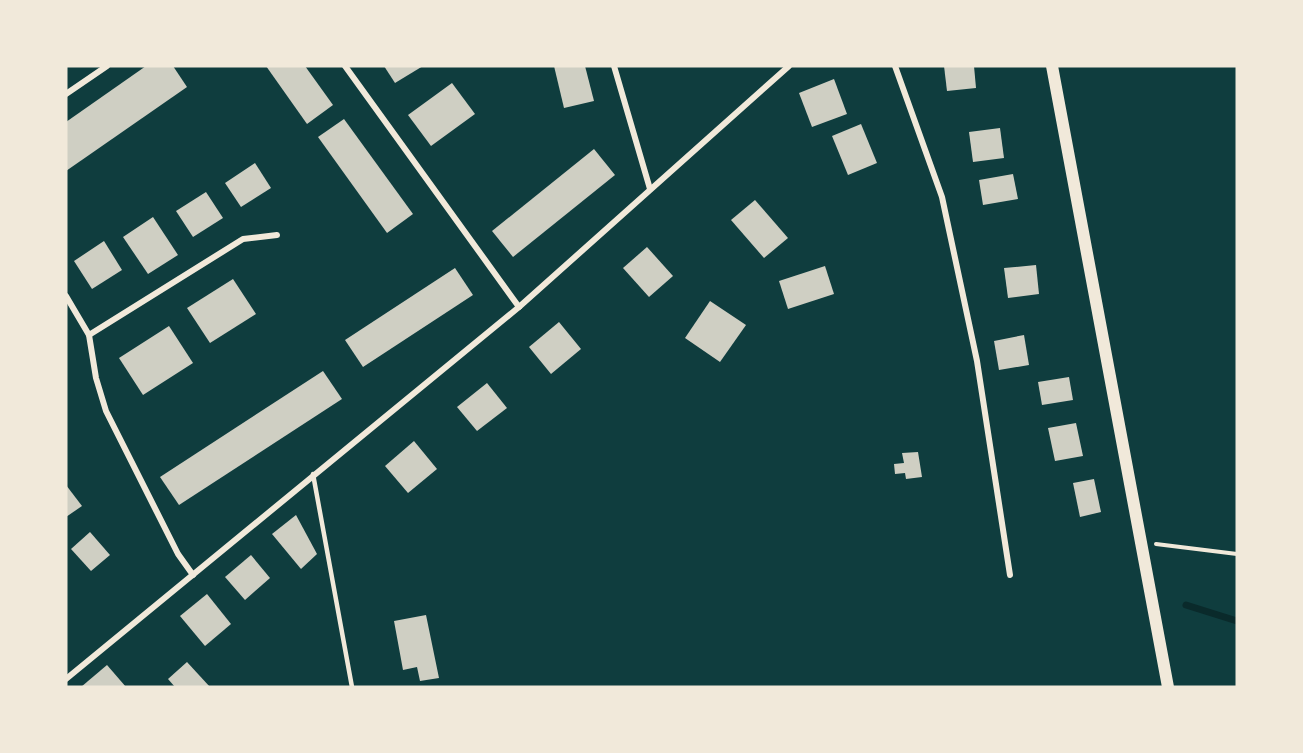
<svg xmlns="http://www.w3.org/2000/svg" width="1303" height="753" viewBox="0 0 1303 753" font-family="'Golos Text',sans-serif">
<rect width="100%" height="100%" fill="#0f3d3e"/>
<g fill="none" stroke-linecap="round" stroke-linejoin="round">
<polyline stroke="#0a2a2b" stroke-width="7" points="1186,605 1237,621"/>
</g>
<g fill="#cfcfc3">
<polygon points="146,66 173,66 187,87 66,171 66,122"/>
<polygon points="266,66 305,66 333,105 307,124"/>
<polygon points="384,66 423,66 395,83"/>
<polygon points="554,66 585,66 594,101 564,108"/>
<polygon points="944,66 974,66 976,88 947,91"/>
<polygon points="834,79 847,114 812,127 799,93"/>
<polygon points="452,83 475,114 431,146 408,115"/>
<polygon points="344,119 413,214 387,233 318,137"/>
<polygon points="861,124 877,163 848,175 832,136"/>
<polygon points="1000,128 1004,158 973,162 969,132"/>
<polygon points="594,149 615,175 513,257 492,231"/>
<polygon points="255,163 271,188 241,207 225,183"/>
<polygon points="1013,174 1018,199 983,205 979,180"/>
<polygon points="206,192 223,218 193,237 176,211"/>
<polygon points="755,200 788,238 764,258 731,220"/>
<polygon points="153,217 178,255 148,274 123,237"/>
<polygon points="104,241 122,270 92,289 74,261"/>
<polygon points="647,247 673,276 649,297 623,268"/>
<polygon points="1036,265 1039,294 1008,298 1004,268"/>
<polygon points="825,266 834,294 788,309 779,281"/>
<polygon points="455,268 473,295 363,367 345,340"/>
<polygon points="233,279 256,314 210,343 187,308"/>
<polygon points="710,301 746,325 720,362 685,338"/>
<polygon points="559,322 581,349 551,374 529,347"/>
<polygon points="169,326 193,363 143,395 119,358"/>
<polygon points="1024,335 1029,365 999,370 994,341"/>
<polygon points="323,371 342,399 179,505 160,477"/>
<polygon points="1069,377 1073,400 1042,405 1038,382"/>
<polygon points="487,383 507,408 477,431 457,407"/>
<polygon points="1076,423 1083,456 1055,461 1048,428"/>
<polygon points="414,441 437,469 408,493 385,466"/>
<polygon points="918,452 922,477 906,479 905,473 895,474 894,464 904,463 902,453"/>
<polygon points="1094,479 1101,512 1080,517 1073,483"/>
<polygon points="66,485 82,506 66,517"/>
<polygon points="296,515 317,554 301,569 272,534"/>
<polygon points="90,532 110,555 91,571 71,549"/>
<polygon points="251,555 270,578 245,600 225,577"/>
<polygon points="207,594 231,624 205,646 180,616"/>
<polygon points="426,615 439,678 420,681 417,667 403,670 394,621"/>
<polygon points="187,662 210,687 175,687 168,679"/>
<polygon points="107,665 126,687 81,687"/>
</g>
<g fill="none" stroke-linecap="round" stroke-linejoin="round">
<polyline stroke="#f1e9da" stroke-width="4" points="1156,544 1237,554"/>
<polyline stroke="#f1e9da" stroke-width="4.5" points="313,474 352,687"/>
<g stroke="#f1e9da" stroke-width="6">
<polyline points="345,66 519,307"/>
<polyline points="614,66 650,189"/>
<polyline points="895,66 942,197 977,361 1010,575"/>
<polyline points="66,94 107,66"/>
<polyline points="66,296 89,335 96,378 106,411 178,554 193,575"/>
<polyline points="89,335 243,239 277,235"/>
<polyline points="66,679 519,307 789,66"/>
</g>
<polyline stroke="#f1e9da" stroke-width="12" points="1052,66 1168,687"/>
</g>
<rect width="1303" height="753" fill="none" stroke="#f1e9da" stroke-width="135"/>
</svg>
